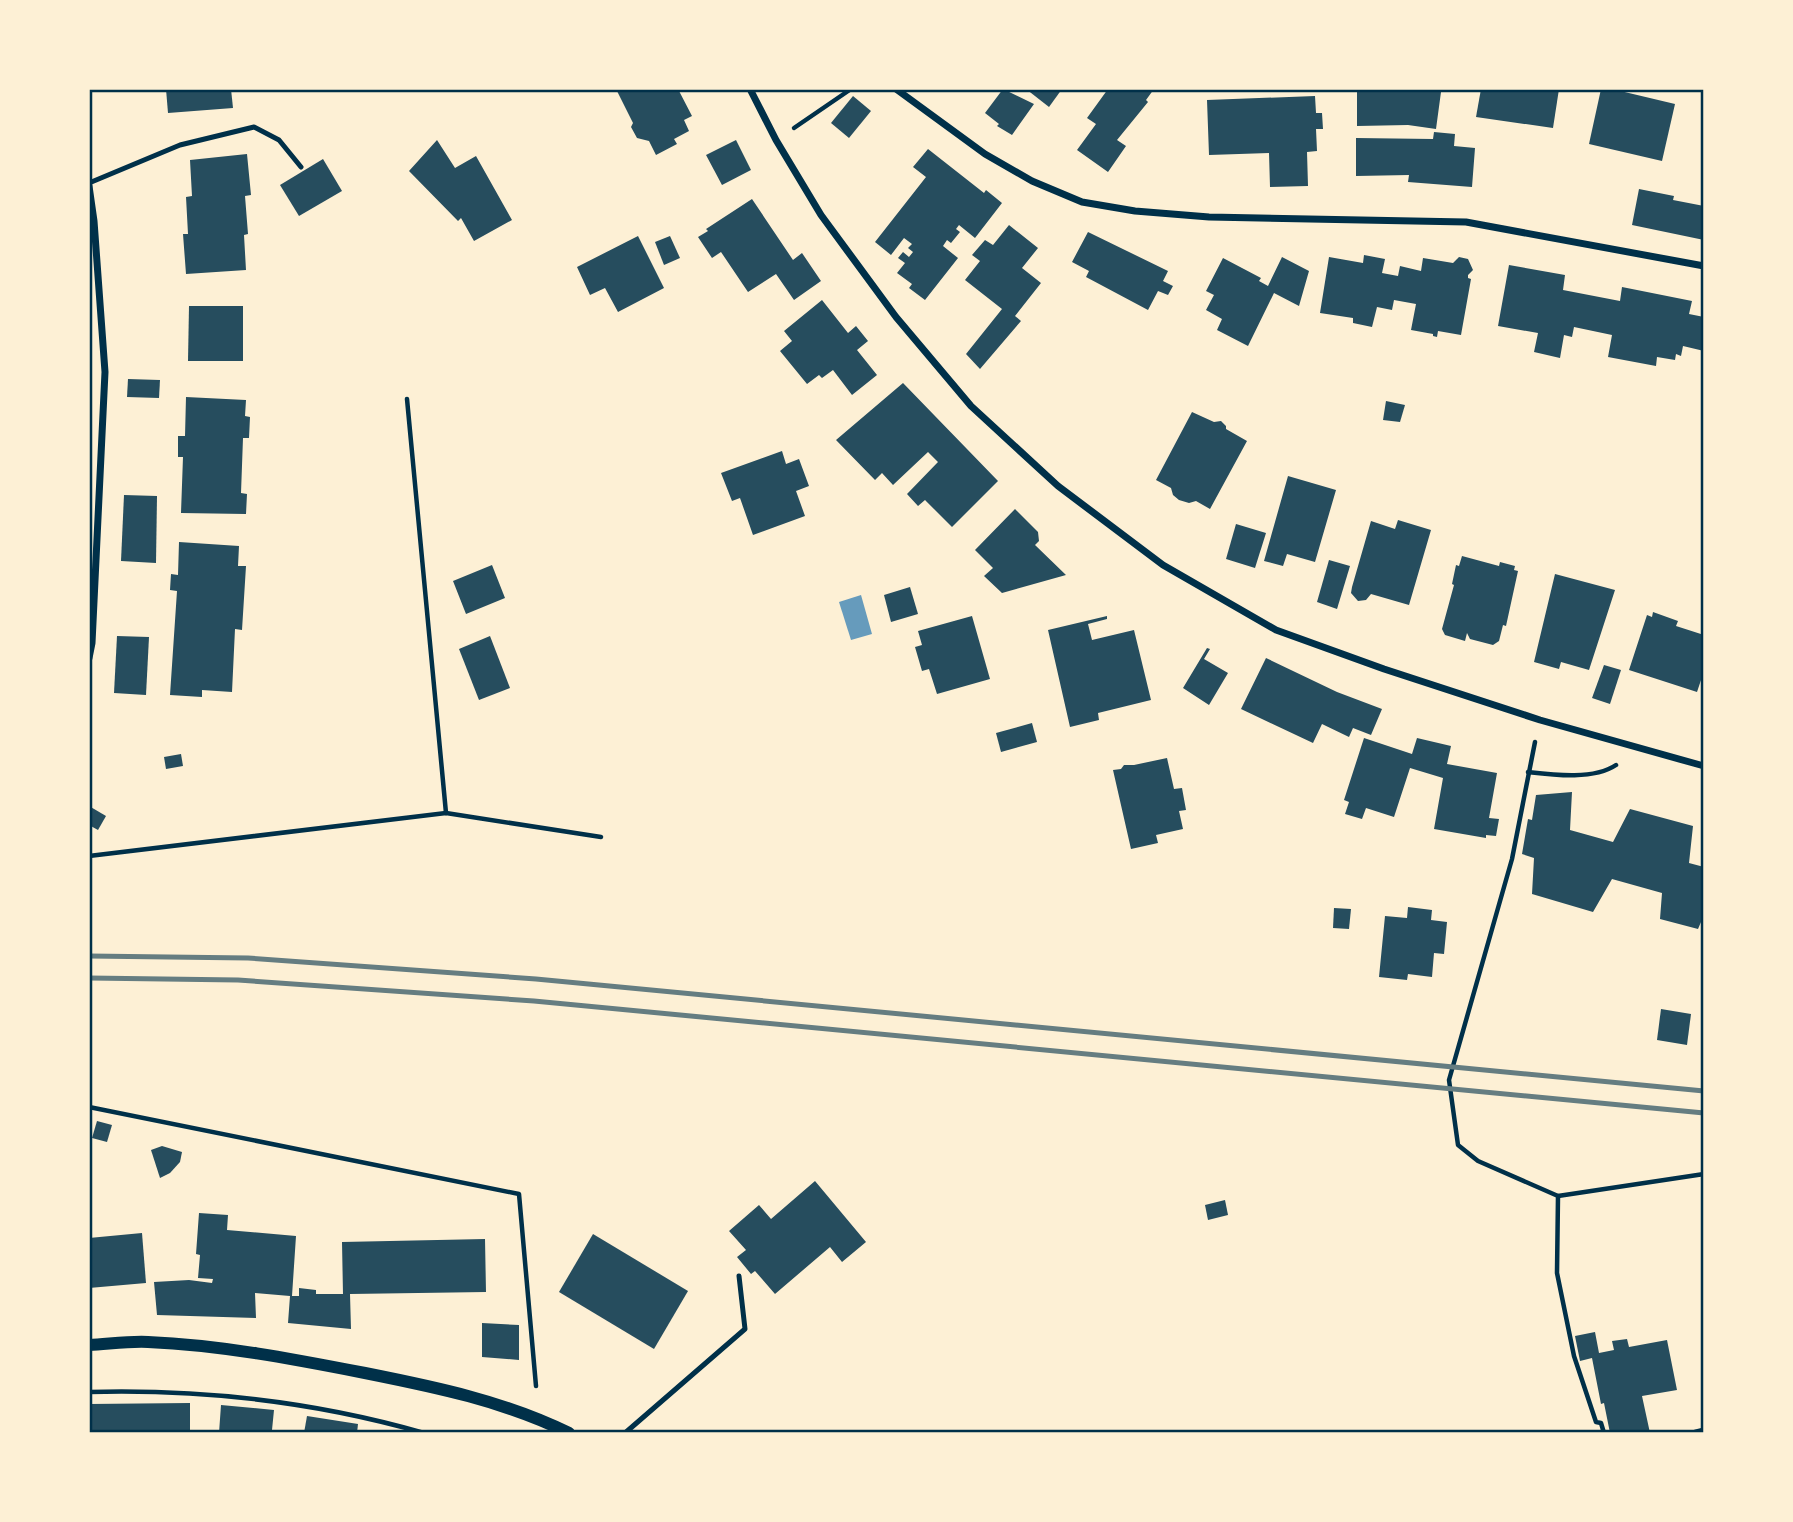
<svg xmlns="http://www.w3.org/2000/svg" width="1793" height="1522" viewBox="0 0 1793 1522" font-family="'Fira Sans Condensed',sans-serif">
<rect width="100%" height="100%" fill="#fdf0d5"/>
<polygon fill="#669bbc" points="861,595 872,634 851,640 839,602"/>
<g fill="#264d5e">
<polygon points="166,89 231,89 233,108 168,113"/>
<polygon points="616,89 678,89 692,116 684,120 689,131 674,139 677,144 656,155 649,141 637,138 631,127 633,123"/>
<polygon points="1003,89 1034,104 1012,135 997,126 999,124 985,113"/>
<polygon points="1026,89 1062,89 1049,107"/>
<polygon points="1108,89 1154,89 1146,100 1148,102 1117,140 1126,146 1108,172 1077,150 1096,124 1087,118"/>
<polygon points="1357,89 1439,89 1441,92 1436,129 1408,125 1357,126"/>
<polygon points="1481,89 1559,89 1553,128 1476,117"/>
<polygon points="1601,89 1612,89 1675,104 1662,161 1589,144"/>
<polygon points="853,96 871,111 849,138 831,123"/>
<polygon points="1315,96 1316,113 1322,113 1323,129 1316,129 1317,151 1307,152 1308,186 1270,187 1269,153 1209,155 1207,100"/>
<polygon points="1434,132 1455,134 1454,146 1475,148 1472,187 1408,182 1409,175 1356,176 1356,138 1433,139"/>
<polygon points="437,140 455,168 476,156 512,220 474,241 461,218 458,221 409,171"/>
<polygon points="736,140 751,170 722,185 706,155"/>
<polygon points="928,149 984,193 986,190 1002,203 975,238 959,225 956,229 960,232 951,243 947,240 943,246 958,258 925,300 909,288 912,284 897,273 905,263 898,258 903,252 909,257 913,252 908,248 912,244 904,238 891,255 875,242 926,177 913,167"/>
<polygon points="247,154 251,195 245,196 248,234 244,235 246,270 186,274 183,234 188,234 186,197 192,196 190,160"/>
<polygon points="323,159 342,191 299,216 280,185"/>
<polygon points="1639,189 1674,196 1673,200 1704,206 1704,240 1632,225"/>
<polygon points="752,199 793,260 802,253 821,281 794,300 776,274 748,292 721,252 712,258 698,237 708,231 706,229"/>
<polygon points="1009,225 1038,248 1022,268 1041,283 1015,316 1021,321 980,369 966,354 1002,309 965,280 980,261 972,255 985,240 993,245"/>
<polygon points="1088,232 1168,271 1163,281 1173,286 1168,295 1158,291 1148,310 1086,277 1089,271 1072,262"/>
<polygon points="638,236 664,288 618,312 605,288 590,295 577,267"/>
<polygon points="670,236 680,258 664,265 655,242"/>
<polygon points="1364,255 1385,259 1382,273 1398,276 1400,266 1421,271 1423,258 1453,263 1459,257 1468,259 1473,270 1468,275 1468,278 1471,279 1461,335 1438,331 1437,337 1433,336 1433,334 1411,330 1416,304 1394,300 1392,310 1377,307 1372,327 1353,323 1353,318 1320,313 1329,257 1363,263"/>
<polygon points="1282,257 1309,271 1299,306 1274,293 1248,346 1217,330 1222,319 1206,310 1214,295 1206,291 1223,258 1261,278 1259,281 1268,286"/>
<polygon points="1509,265 1565,275 1563,290 1620,301 1622,287 1692,301 1689,314 1704,317 1704,351 1683,346 1681,356 1676,354 1675,360 1657,357 1656,366 1608,357 1612,335 1574,327 1572,337 1564,335 1560,358 1534,352 1538,333 1498,326"/>
<polygon points="822,300 848,333 856,326 868,341 857,350 877,375 852,395 833,370 822,378 819,375 807,384 780,351 792,341 784,331"/>
<polygon points="189,306 243,306 243,361 188,361"/>
<polygon points="128,379 160,380 159,398 127,397"/>
<polygon points="903,383 998,481 952,527 925,500 918,506 907,494 938,462 928,452 893,485 882,473 875,480 836,440"/>
<polygon points="186,397 246,400 245,416 250,417 249,438 243,438 241,493 247,494 246,514 181,513 183,457 178,457 178,436 185,436"/>
<polygon points="1386,401 1405,405 1400,422 1383,420"/>
<polygon points="1192,412 1214,422 1221,421 1226,426 1226,429 1247,441 1210,509 1196,501 1189,503 1179,500 1173,495 1171,488 1156,480"/>
<polygon points="782,451 786,464 799,459 809,486 796,491 805,516 753,535 740,498 732,501 721,473"/>
<polygon points="1288,476 1336,490 1315,562 1287,554 1283,566 1264,561"/>
<polygon points="124,495 157,496 156,563 121,561"/>
<polygon points="1015,509 1038,532 1039,541 1035,545 1066,575 1002,593 984,576 993,568 975,550"/>
<polygon points="1398,520 1431,530 1409,605 1371,594 1366,600 1358,601 1351,593 1352,587 1371,521 1395,529"/>
<polygon points="1236,524 1266,533 1255,568 1226,559"/>
<polygon points="179,542 239,546 238,566 246,566 242,630 235,629 232,692 202,690 202,697 170,695 177,591 170,590 171,574 178,575"/>
<polygon points="1462,556 1499,566 1500,562 1515,566 1514,570 1518,571 1506,626 1503,625 1499,641 1493,645 1470,639 1467,633 1465,641 1445,635 1442,629 1454,585 1452,584 1456,565 1459,566"/>
<polygon points="1329,560 1350,566 1337,609 1317,602"/>
<polygon points="492,565 505,598 466,614 453,581"/>
<polygon points="1555,574 1615,590 1589,670 1561,662 1559,669 1534,662"/>
<polygon points="910,587 918,614 891,622 884,595"/>
<polygon points="1653,612 1678,621 1676,626 1704,635 1704,671 1697,692 1629,670 1647,615 1652,617"/>
<polygon points="972,616 990,679 937,694 929,669 922,671 915,647 922,645 918,631"/>
<polygon points="1107,616 1107,619 1088,624 1092,640 1134,630 1151,700 1098,713 1099,720 1070,727 1048,630"/>
<polygon points="117,636 149,637 146,695 114,693"/>
<polygon points="490,636 510,688 479,700 459,649"/>
<polygon points="1207,648 1210,649 1204,659 1228,673 1209,705 1183,688"/>
<polygon points="1266,658 1337,692 1382,709 1371,735 1353,728 1349,737 1322,724 1313,743 1241,709"/>
<polygon points="1604,665 1621,670 1610,704 1592,698"/>
<polygon points="1032,723 1037,742 1001,752 996,733"/>
<polygon points="1364,738 1412,754 1417,738 1451,746 1447,764 1497,773 1489,818 1499,819 1496,836 1486,835 1486,838 1434,829 1443,778 1410,768 1394,817 1366,808 1362,819 1345,814 1349,802 1344,800"/>
<polygon points="181,754 183,766 166,769 164,757"/>
<polygon points="1167,758 1174,789 1182,788 1186,810 1179,811 1183,829 1156,835 1158,843 1131,849 1113,770 1121,769 1124,765 1134,765"/>
<polygon points="1572,792 1570,830 1613,842 1630,809 1693,826 1689,863 1704,867 1704,915 1698,929 1660,919 1662,893 1612,879 1593,912 1532,894 1534,858 1522,854 1528,819 1532,820 1536,795"/>
<polygon points="89,806 106,816 98,830 89,825"/>
<polygon points="1408,907 1432,910 1431,920 1447,922 1444,954 1434,953 1432,977 1408,974 1407,980 1379,977 1385,916 1407,918"/>
<polygon points="1334,908 1351,909 1349,929 1333,928"/>
<polygon points="1661,1009 1691,1014 1687,1045 1657,1040"/>
<polygon points="97,1121 112,1125 107,1142 92,1138"/>
<polygon points="162,1146 182,1152 180,1162 170,1173 160,1178 151,1150"/>
<polygon points="815,1181 866,1242 842,1262 830,1247 775,1294 755,1271 751,1274 737,1257 746,1250 729,1231 759,1205 771,1219"/>
<polygon points="1225,1200 1228,1215 1208,1220 1205,1205"/>
<polygon points="199,1213 228,1215 227,1230 296,1236 292,1296 299,1296 299,1288 316,1290 316,1294 343,1294 342,1242 485,1239 486,1292 350,1294 351,1329 288,1323 290,1296 255,1293 256,1318 157,1315 154,1282 189,1280 212,1283 213,1279 198,1278 200,1255 196,1254"/>
<polygon points="142,1233 146,1283 89,1288 89,1238"/>
<polygon points="593,1234 688,1291 654,1349 559,1292"/>
<polygon points="482,1323 519,1325 519,1360 482,1357"/>
<polygon points="1595,1332 1599,1353 1614,1350 1612,1341 1627,1339 1629,1347 1667,1340 1677,1390 1642,1396 1650,1433 1610,1433 1604,1403 1601,1404 1592,1358 1580,1361 1575,1336"/>
<polygon points="190,1403 190,1433 89,1433 89,1404"/>
<polygon points="221,1405 274,1410 272,1430 275,1433 219,1433"/>
<polygon points="307,1416 358,1424 357,1433 304,1433"/>
</g>
<g fill="none" stroke-linecap="round" stroke-linejoin="round">
<g stroke="#003049" stroke-width="4.5">
<polyline points="794,128 851,89"/>
<polyline points="407,399 446,813"/>
<polyline points="1535,742 1512,859 1449,1080 1458,1145 1478,1161 1558,1196 1557,1273 1574,1356 1596,1422 1601,1423 1604,1433"/>
<path d="M1528,772C1554,775 1594,780 1616,765"/>
<polyline points="89,856 446,813 601,837"/>
<polyline points="89,1107 519,1194 536,1386"/>
<polyline points="1558,1196 1704,1174"/>
<path d="M89,1392C202,1389 316,1402 424,1433"/>
</g>
<g stroke="#003049" stroke-width="5">
<polyline points="89,183 180,145 254,127 279,140 301,167"/>
<polyline points="625,1433 745,1329 739,1276"/>
</g>
<g stroke="#003049" stroke-width="7">
<polyline points="750,89 776,140 821,215 896,317 971,406 1058,486 1163,565 1276,630 1384,669 1540,720 1704,766"/>
<polyline points="896,89 985,154 1032,181 1082,202 1135,211 1209,217 1466,222 1704,266"/>
<polyline points="89,186 94,221 105,372 92,643 89,658"/>
<polyline points="1696,1433 1704,1431"/>
</g>
<path stroke="#003049" stroke-width="12" d="M89,1345C109,1344 129,1341 148,1342C221,1345 293,1359 365,1373C435,1387 504,1401 569,1433"/>
<g stroke="#657d81" stroke-width="5">
<polyline points="89,956 248,958 536,979 1704,1091"/>
<polyline points="89,978 238,980 534,1001 1704,1113"/>
</g>
</g>
<rect width="1793" height="1522" fill="none" stroke="#fdf0d5" stroke-width="182"/>
<rect x="91" y="91" width="1611" height="1340" fill="none" stroke="#003049" stroke-width="2.5"/>
</svg>
